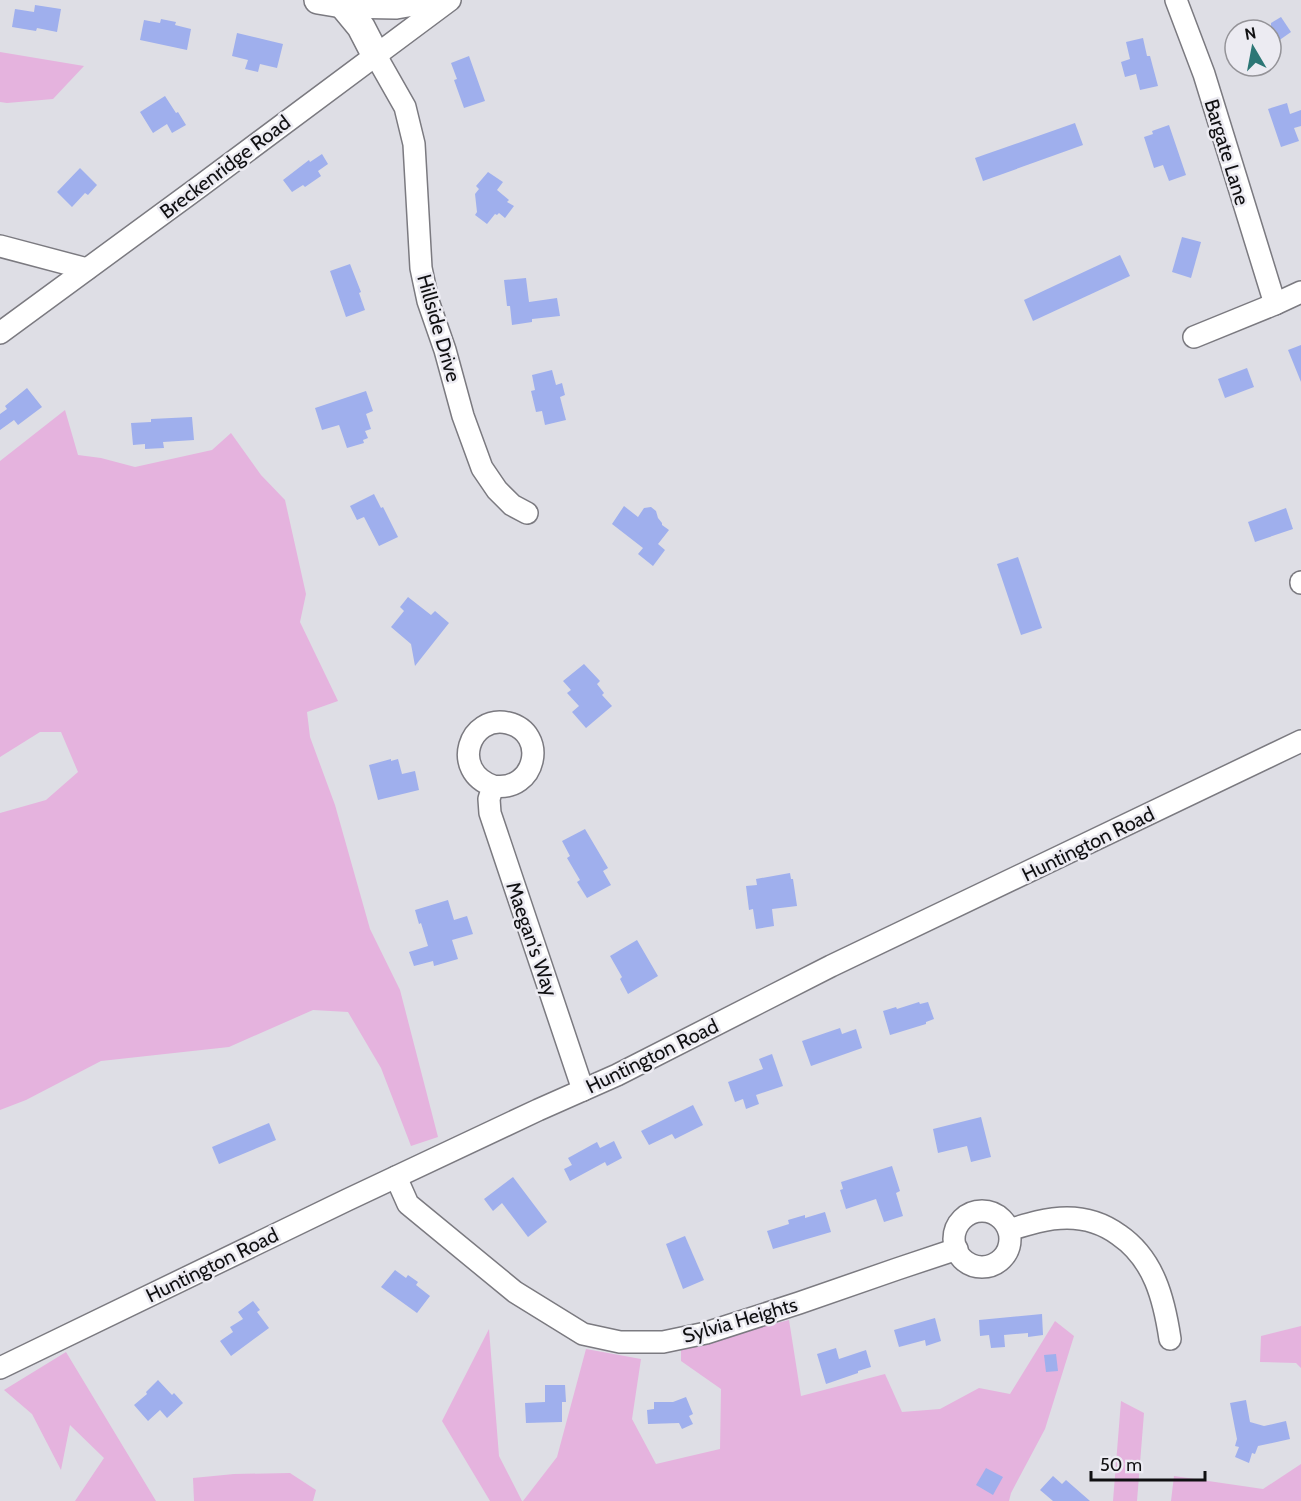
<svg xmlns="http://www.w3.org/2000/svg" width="1301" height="1501" viewBox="0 0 1301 1501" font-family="Cabin,sans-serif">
<rect width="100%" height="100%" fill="#dedee5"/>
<g fill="#e5b3de">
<polygon points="0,52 84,66 53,99 7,103 0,102"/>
<polygon points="65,410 78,455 101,458 135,467 212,450 231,433 261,475 285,500 306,594 300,622 338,701 307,712 310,737 335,805 370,929 400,990 438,1137 411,1146 381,1068 348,1012 313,1010 229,1047 101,1061 26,1100 0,1110 0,813 46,800 78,772 61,732 40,732 0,757 0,461"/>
<polygon points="789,1320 801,1396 885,1374 902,1412 940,1409 979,1388 1010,1394 1055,1321 1074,1336 1045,1429 1011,1493 1009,1501 523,1501 557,1457 586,1349 641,1359 632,1419 656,1464 720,1449 721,1389 681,1361 681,1347"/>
<polygon points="1301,1326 1301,1368 1296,1363 1260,1362 1261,1336"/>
<polygon points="489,1329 499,1456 522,1501 490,1501 442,1421"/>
<polygon points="66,1352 156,1501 75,1501 104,1458 70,1425 61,1470 32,1414 4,1390"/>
<polygon points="1121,1401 1144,1413 1137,1501 1113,1501"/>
<polygon points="1301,1464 1301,1501 1171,1501 1174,1476 1263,1489"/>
<polygon points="290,1473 316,1490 313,1501 194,1501 193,1478 234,1474"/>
</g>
<g fill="#9fafed">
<polygon points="35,5 61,9 57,32 37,28 36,31 12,27 15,9 34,12"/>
<polygon points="1281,17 1291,32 1271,46 1271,23"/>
<polygon points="161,19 176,22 175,25 191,29 187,50 140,40 144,20 160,23"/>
<polygon points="237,33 283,44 277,68 260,64 258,72 245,69 248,60 232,56"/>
<polygon points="1143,38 1147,56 1150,56 1158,86 1140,90 1136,74 1125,77 1121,62 1130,59 1126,42"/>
<polygon points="469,56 485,101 464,108 454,80 457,79 451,63"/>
<polygon points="165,96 176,113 178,112 186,125 172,133 167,124 153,133 140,112"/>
<polygon points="1287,103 1290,114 1301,110 1301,126 1294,128 1299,141 1281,147 1268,109"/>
<polygon points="1075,123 1083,145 983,181 975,158"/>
<polygon points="1169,125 1186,175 1169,181 1163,165 1154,168 1144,137 1153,134 1152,131"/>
<polygon points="322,154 328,164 318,171 321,176 305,187 303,185 292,192 283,180 309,160 310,162"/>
<polygon points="80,168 97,185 88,195 85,193 72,207 57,192"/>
<polygon points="488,172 503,182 497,190 509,200 507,202 514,206 505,218 499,213 497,215 495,214 487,224 475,215 477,212 475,194 479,189 476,186"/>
<polygon points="1182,237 1201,242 1191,278 1172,272"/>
<polygon points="1120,255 1130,276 1033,321 1024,300"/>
<polygon points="350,264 361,292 359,293 365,310 346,317 330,271"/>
<polygon points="526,278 529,302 557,298 560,316 532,319 532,322 512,325 510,306 507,306 504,280"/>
<polygon points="1301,345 1301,382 1288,350"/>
<polygon points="1247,368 1254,387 1225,398 1218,379"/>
<polygon points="552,370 556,385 562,383 565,395 560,397 566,420 545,425 542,411 536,412 531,391 535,390 532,375"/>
<polygon points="27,388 42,407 18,425 14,420 0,430 0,414 7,409 5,406"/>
<polygon points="366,391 373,411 366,414 371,429 365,431 368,438 363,440 364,443 347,448 339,425 322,430 315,408"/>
<polygon points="192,417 194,440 163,442 164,448 145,449 145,444 133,445 131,423 151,422 151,419"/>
<polygon points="374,494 381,508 383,507 398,537 379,546 364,517 357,520 350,506"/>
<polygon points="624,506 638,517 644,508 651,507 656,511 658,518 662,523 662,525 669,530 658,544 665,550 653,566 638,554 643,548 612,524"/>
<polygon points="1286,508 1293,529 1255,542 1248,522"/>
<polygon points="1018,557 1042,628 1021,635 997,564"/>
<polygon points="408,597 431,615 435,611 449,623 415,666 411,644 391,627 404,611 400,607"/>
<polygon points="584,664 600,681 597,684 604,693 602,695 612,706 586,728 572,712 579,706 567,693 571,690 563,681"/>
<polygon points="391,759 391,761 398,759 402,774 415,771 419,790 378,800 369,765"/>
<polygon points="585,829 608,868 603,871 611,885 587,898 577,882 580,880 567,858 570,856 562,841"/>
<polygon points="790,873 791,879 793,879 797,906 772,909 774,926 756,929 753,909 749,910 746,886 757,885 756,879"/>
<polygon points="448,900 454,920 467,916 473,934 452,940 458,959 434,966 433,961 414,966 409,952 428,946 421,923 419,924 415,910"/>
<polygon points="637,940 658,976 628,994 620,979 622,977 610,956"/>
<polygon points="919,1002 920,1004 928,1002 934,1019 926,1022 926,1024 890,1035 883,1011 896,1007 897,1009"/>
<polygon points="840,1028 842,1034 856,1029 862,1048 811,1066 802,1041"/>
<polygon points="772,1054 783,1086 756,1095 759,1104 746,1109 743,1099 735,1102 728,1082 763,1069 759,1059"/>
<polygon points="693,1105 703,1125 675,1139 672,1134 649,1145 641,1131"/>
<polygon points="981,1117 991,1157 971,1162 967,1146 938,1153 933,1129"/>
<polygon points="269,1123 276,1140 219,1164 212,1147"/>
<polygon points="614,1141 622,1158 607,1166 605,1162 570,1181 564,1169 572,1165 568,1158 597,1142 600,1148"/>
<polygon points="892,1166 900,1191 896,1193 903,1216 884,1222 876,1199 846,1209 840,1190 843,1189 841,1182"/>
<polygon points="513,1177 547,1222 528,1237 502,1203 493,1211 484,1199"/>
<polygon points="825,1212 831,1232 773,1249 767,1231 789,1224 788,1220 805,1215 805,1218"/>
<polygon points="685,1236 704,1280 683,1289 666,1244"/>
<polygon points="395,1270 406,1278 408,1275 418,1282 416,1285 430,1296 417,1313 381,1287"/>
<polygon points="253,1301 260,1310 257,1312 269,1328 231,1356 220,1341 233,1332 230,1327 243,1319 238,1312"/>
<polygon points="1042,1314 1043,1335 1028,1337 1028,1333 1004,1335 1005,1347 991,1348 989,1335 980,1336 979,1320"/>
<polygon points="935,1318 941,1341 926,1346 925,1340 899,1347 894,1330"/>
<polygon points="836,1348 839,1359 866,1350 871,1367 858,1371 858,1373 826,1384 817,1354"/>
<polygon points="1056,1354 1058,1371 1046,1372 1044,1355"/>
<polygon points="158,1380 172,1395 174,1393 183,1403 167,1418 160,1410 148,1421 134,1405 147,1394 146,1392"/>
<polygon points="545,1385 565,1385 566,1402 562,1402 562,1422 526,1423 525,1403 545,1402"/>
<polygon points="686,1397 693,1414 689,1416 693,1424 682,1429 679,1423 648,1424 647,1410 654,1409 654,1402 673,1402"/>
<polygon points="1246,1400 1250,1422 1264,1426 1286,1421 1290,1439 1258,1446 1255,1454 1252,1453 1249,1463 1235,1457 1239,1447 1235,1446 1237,1439 1230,1403"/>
<polygon points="986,1468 1003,1477 993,1495 976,1485"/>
<polygon points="1053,1476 1062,1484 1066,1480 1090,1501 1053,1501 1040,1490"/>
</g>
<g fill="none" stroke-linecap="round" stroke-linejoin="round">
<defs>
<g id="minor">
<polyline points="1176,0 1204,74 1275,304"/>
<polyline points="376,56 405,107 414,144 421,268 428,301 445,350 463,416 482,468 497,490 512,505 527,513"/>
<polyline points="0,246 87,269"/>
<polyline points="0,333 199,187 450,0"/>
<polyline points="1194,337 1275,304 1301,292"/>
<polyline points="1301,583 1301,582"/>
<path d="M493,786C536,793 549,733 508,723C469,714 450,771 493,786L489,799L490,813L583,1090"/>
<polyline points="396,1177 408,1204 515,1292 583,1334 620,1342 663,1342 706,1333 799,1303 897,1269 957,1249"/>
<circle cx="982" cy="1239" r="28"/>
<path d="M1009,1230C1028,1224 1047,1218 1067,1218C1086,1218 1104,1224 1119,1235C1154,1259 1164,1299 1170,1339"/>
<polyline points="0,1368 347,1200 538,1110 617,1075 831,966 1301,741"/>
</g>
<g id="major">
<polyline points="318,0 342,4 396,5 425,0"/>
<polyline points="342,4 361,27 376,56"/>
</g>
</defs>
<use href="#minor" stroke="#7b7a80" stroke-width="24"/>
<use href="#major" stroke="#7b7a80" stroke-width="30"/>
<use href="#minor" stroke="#fff" stroke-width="21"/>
<use href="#major" stroke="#fff" stroke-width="27"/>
</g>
<g text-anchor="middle" stroke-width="5" stroke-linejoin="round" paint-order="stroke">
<g font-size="20" fill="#101012" stroke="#ecebf2">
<text transform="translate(1227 152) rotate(73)" y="7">Bargate Lane</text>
<text transform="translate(225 167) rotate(-37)" y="7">Breckenridge Road</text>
<text transform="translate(439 328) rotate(74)" y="7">Hillside Drive</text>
<text transform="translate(1088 844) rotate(-26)" y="7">Huntington Road</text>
<text transform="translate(532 939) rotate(71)" y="7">Maegan's Way</text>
<text transform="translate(652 1056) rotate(-26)" y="7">Huntington Road</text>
<text transform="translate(212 1265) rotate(-26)" y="7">Huntington Road</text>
<text transform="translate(740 1320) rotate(-16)" y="7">Sylvia Heights</text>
</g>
</g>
<g transform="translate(1253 48) rotate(350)"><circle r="28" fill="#ecebf2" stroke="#949398" stroke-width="1.5"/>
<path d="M0-4.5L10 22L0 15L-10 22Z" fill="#2c7675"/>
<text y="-9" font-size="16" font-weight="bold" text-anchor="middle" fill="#101012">N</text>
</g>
<path d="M1091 1471v9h114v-9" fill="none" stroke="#101012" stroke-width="3"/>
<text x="1100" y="1471" font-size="18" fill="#101012" stroke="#ecebf2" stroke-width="4.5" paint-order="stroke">50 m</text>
</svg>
